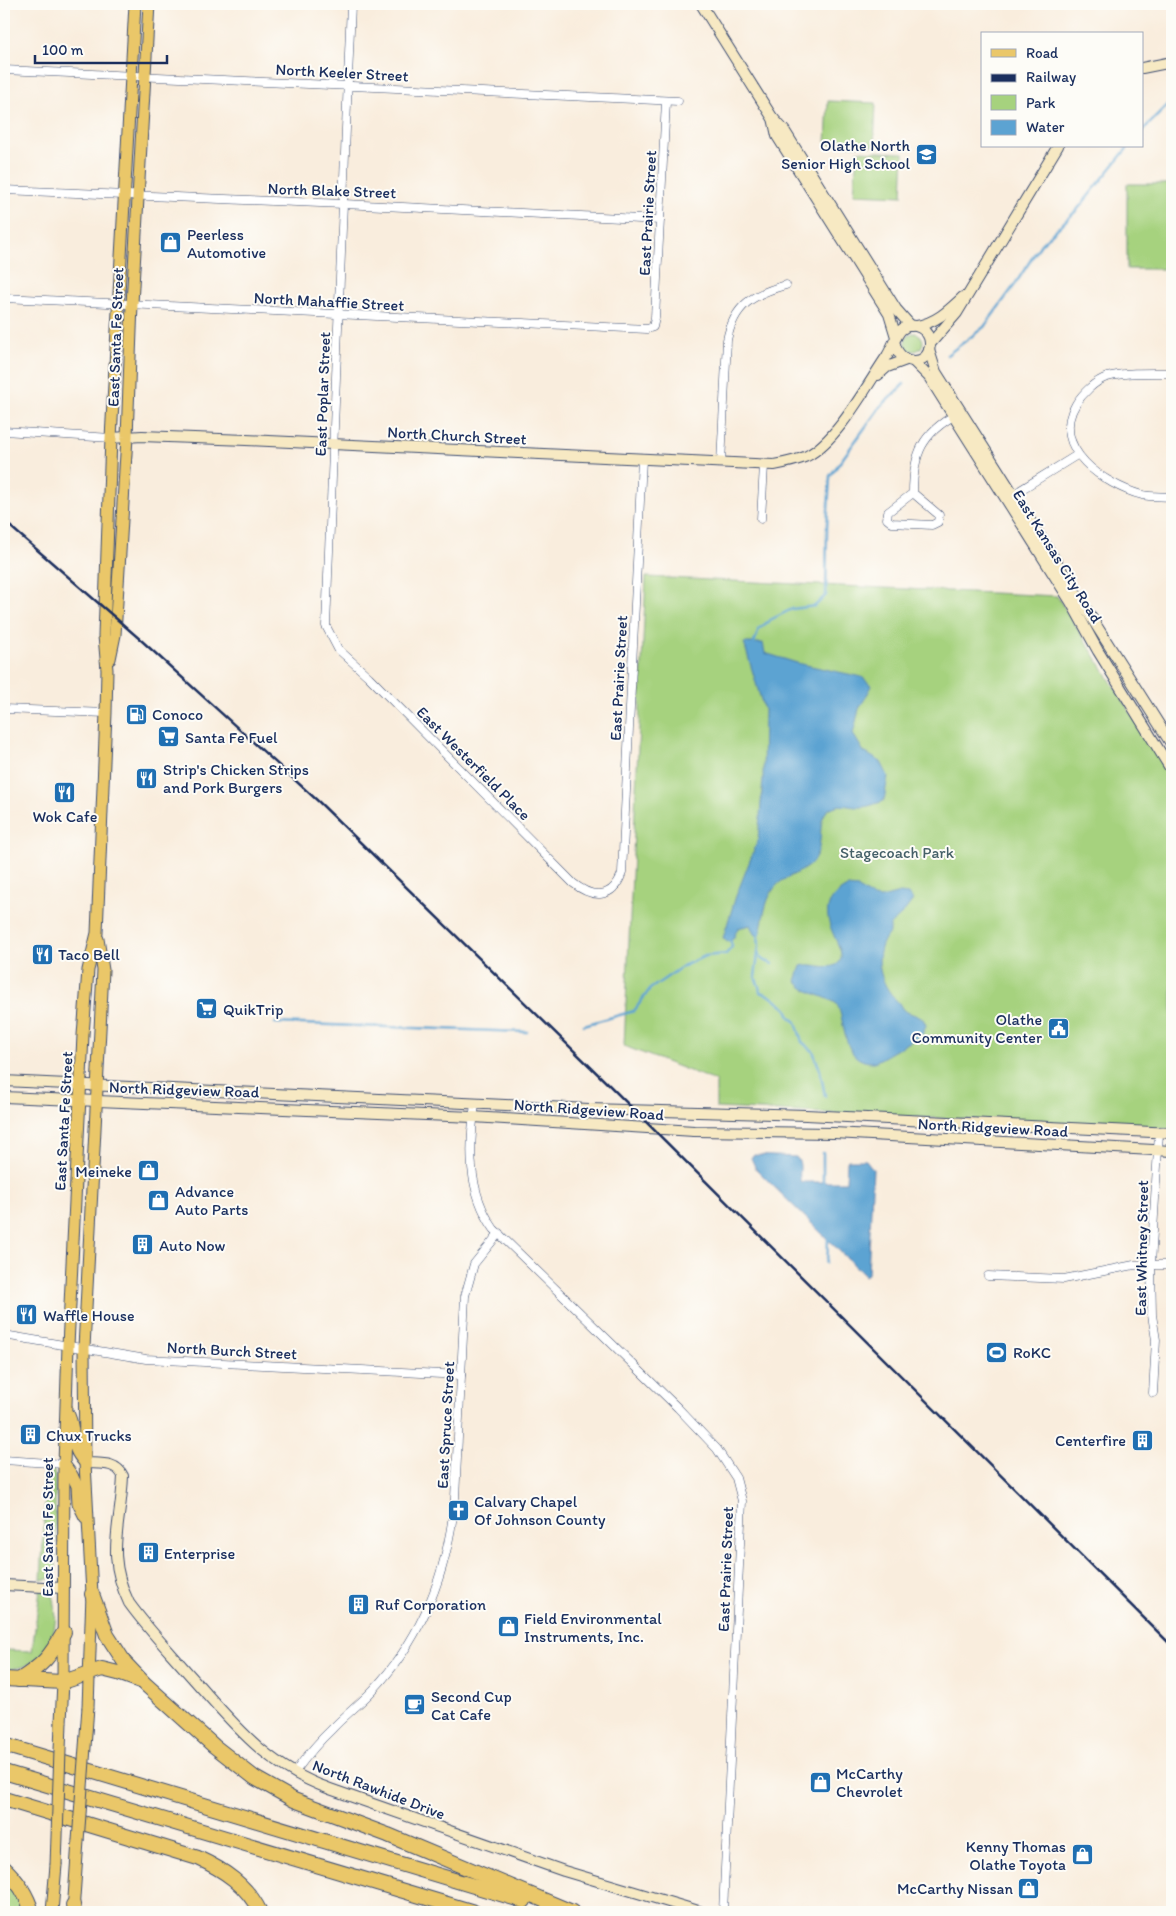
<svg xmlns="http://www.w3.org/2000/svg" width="1176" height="1916" viewBox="0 0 1176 1916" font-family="Itim,sans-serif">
<rect width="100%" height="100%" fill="#fdfcf7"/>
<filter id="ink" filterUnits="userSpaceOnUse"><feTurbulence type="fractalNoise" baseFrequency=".02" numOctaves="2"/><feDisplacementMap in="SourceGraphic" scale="10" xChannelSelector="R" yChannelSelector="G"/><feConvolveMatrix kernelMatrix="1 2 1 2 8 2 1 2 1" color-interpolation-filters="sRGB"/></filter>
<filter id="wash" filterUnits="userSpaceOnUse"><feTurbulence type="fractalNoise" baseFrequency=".0096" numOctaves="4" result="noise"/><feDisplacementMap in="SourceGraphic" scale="20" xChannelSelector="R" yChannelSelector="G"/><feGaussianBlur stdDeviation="1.12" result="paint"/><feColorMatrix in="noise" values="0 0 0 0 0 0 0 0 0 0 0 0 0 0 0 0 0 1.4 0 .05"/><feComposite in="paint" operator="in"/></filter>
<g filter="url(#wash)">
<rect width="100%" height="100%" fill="#f9eddd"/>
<g fill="#a6d27e" stroke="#60806e">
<polygon points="828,101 876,103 874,146 826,144"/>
<polygon points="857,151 904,153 902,196 854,194"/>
<rect x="1127" y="184" width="45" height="85"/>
<circle cx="914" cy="342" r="9"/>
<polygon points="646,577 1057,596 1158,756 1172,783 1172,1129 716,1108 716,1081 624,1046"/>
<polygon points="47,1467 53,1469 55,1476 56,1568 53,1578 41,1580"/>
<path d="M40,1590L53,1595C63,1631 45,1671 4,1669V1650L32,1651Z"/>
<polygon points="4,1876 10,1881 28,1912 7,1912 4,1894"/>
</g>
<g fill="#5ca3d2" stroke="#3c6998">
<path d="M744,643H763L765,653L797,663L862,677L872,686L859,709L853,734L864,752L881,762L888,776L884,801C877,803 868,807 861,807C849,808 840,801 828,810C816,819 825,845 814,860C808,869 794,874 785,879C765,890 764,916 760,936L754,934L750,925L738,928L733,939L727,942L723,938L736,896L758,840L763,779L764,710Z"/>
<path d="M847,887L858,888L872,897L881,898L900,893L908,894L913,900L903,913L890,925V932C871,953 879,984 898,1002C901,1005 901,1009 905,1011C911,1014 917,1015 923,1019L926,1025L922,1035L875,1062C841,1064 847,1025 837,1004C825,995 805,994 796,981L801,966C812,962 825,970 836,965C858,952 799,912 847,887Z"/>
<path d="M753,1155L796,1157C804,1165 797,1174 801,1182H846L847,1162L848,1160H866L873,1169L868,1274L865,1276L756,1169L751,1158Z"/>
</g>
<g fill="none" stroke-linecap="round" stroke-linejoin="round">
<g stroke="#5ca3d2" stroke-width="2.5">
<polyline points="1142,131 1172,101"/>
<polyline points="947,355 984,327 1014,286 1041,244 1077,210 1129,146"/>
<polyline points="755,646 754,643 759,629 770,620 792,609 815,606 826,595 827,528 830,476 880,407 904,384"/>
<polyline points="758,933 759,946 755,977 759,986 760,992 769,995 787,1009 790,1017 796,1022 802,1042 813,1051 820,1070 825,1096"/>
<polyline points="758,953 763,960 773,964"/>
<polyline points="275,1023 527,1032"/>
<polyline points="584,1025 634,1011 650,989 683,966 705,956 726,954 732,947 730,938"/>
<polyline points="823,1183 823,1153"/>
<path d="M826,1263C829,1255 827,1247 828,1238"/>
</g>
</g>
</g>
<g filter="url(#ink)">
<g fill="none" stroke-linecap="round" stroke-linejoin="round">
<defs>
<g id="street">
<path d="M351,4L326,626L338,649L369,677L573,883C593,899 613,899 622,873L642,459"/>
<polyline points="4,70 678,101"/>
<polyline points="4,190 344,204 660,220"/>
<polyline points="4,298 647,329 653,327 655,318 666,101"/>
<path d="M1172,373C1151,373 1128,372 1107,377C1095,381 1082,394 1076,404C1049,448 1105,485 1142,495C1151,497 1163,496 1172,497"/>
<polyline points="4,431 111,438"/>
<path d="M721,463L727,340C734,305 753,294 786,285"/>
<path d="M913,493L939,515L938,522L932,525L892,523L887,519L888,512L913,493C913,454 922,433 957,414"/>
<polyline points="1009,497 1077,455"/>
<polyline points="761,519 764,465"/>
<polyline points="4,709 106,713"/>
<path d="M475,1104C469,1147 467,1191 494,1229L678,1408L717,1449L736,1478L742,1501L723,1912"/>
<polyline points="988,1276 1064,1279 1134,1265 1172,1265"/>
<polyline points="4,1335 146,1359 461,1375"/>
<polyline points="1153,1393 1156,1340 1152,1315 1151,1264 1159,1133"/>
<polyline points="4,1460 64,1464"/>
<path d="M295,1772C306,1757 318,1742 332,1729C345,1715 360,1704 373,1690C424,1636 448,1570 455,1498L465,1296L474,1264L499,1233"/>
</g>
<g id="secondary">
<polyline points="701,4 772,117 784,130 896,309 911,326"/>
<polyline points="1142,68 1172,62"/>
<polyline points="773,118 777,136 889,314 896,337"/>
<path d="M917,326C937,322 948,311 963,297"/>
<polyline points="930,344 957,313 1058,146"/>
<polyline points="929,350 936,372 1172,745"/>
<polyline points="913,361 929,377 956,420 1071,602 1098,651 1172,771"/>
<polyline points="878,375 887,367 906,360"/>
<path d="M111,438L142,436L246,440L774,465C785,463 796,461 807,456C838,440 867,385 887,356C892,348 896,335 901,330C913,319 931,330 930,345C928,368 899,365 895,344"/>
<polyline points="4,1081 589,1109 806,1115 1172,1133"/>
<polyline points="4,1097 473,1117 694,1131 834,1133 1172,1151"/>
<path d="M85,1463C100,1464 116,1461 123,1476C121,1527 105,1553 129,1603C147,1628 169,1651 189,1674C234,1724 264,1765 330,1789L564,1871L702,1912"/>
<polyline points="4,1585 63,1588"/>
</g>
<g id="primary">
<polyline points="110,659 115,635 127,437 132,304 149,4"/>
<path d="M69,1415C78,1436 67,1444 85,1463"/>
<polyline points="64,1464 72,1475 77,1486 78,1503 85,1517"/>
<polyline points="88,1707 92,1594 85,1463 84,1348 103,970 98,939"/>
<polyline points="61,1722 63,1682 64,1464 68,1346 83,1035 88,970 97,933 106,713 107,670 104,636 111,438 135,4"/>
<polyline points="52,1912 56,1865"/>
<polyline points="73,1912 78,1841"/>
</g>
<g id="highway">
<polyline points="92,1594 107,1635 125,1663 145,1684 214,1746 255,1778 294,1800 388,1835 572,1912"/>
<polyline points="4,1679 63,1682 102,1669 118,1673 140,1681"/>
<path d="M19,1680C44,1664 49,1658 64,1632"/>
<polyline points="4,1745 524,1901"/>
<polyline points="4,1772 474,1912"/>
<path d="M4,1799L198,1858C224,1870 247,1885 260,1912"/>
<path d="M4,1868C17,1880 27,1895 32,1912"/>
<polyline points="73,1905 74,1912"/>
</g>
</defs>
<use href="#street" stroke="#3c4c71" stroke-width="9"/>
<use href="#secondary" stroke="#3c4c71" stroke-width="12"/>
<use href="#primary" stroke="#3c4c71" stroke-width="13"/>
<use href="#highway" stroke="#3c4c71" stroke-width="16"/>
<use href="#street" stroke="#fff" stroke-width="8"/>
<use href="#secondary" stroke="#f7e9c3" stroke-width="10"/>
<use href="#primary" stroke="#eac769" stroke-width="11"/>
<use href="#highway" stroke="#eac769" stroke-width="14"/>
<polyline stroke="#1b2f5e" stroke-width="2.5" points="4,521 142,641 319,802 609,1085 1172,1646"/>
<defs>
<g id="primary-bridge">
<polyline points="78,1841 88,1707"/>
<polyline points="56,1865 61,1722"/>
</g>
</defs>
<use href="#primary-bridge" stroke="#3c4c71" stroke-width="13" stroke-linecap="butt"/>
<use href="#primary-bridge" stroke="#eac769" stroke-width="11"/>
</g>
</g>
<defs>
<symbol id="school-square" viewBox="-11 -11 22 22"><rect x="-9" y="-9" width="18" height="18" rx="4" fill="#1f6fb2" stroke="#fdfcf7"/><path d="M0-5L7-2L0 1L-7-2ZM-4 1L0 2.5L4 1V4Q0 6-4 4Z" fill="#fff"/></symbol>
<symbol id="shop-square" viewBox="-11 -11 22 22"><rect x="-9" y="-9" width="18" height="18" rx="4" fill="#1f6fb2" stroke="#fdfcf7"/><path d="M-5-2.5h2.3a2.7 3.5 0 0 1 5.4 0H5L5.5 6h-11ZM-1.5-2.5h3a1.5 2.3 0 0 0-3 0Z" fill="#fff"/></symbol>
<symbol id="fuel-square" viewBox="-11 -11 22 22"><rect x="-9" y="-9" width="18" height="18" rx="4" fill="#1f6fb2" stroke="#fdfcf7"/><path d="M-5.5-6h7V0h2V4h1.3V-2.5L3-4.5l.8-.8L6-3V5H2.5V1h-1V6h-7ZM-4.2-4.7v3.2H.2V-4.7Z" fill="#fff"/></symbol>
<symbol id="supermarket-square" viewBox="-11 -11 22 22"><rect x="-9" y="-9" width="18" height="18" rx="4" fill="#1f6fb2" stroke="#fdfcf7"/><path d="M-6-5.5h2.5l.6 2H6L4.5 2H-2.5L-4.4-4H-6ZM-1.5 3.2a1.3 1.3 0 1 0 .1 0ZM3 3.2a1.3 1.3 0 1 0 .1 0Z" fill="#fff"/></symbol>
<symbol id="restaurant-square" viewBox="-11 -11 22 22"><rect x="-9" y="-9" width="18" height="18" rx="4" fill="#1f6fb2" stroke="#fdfcf7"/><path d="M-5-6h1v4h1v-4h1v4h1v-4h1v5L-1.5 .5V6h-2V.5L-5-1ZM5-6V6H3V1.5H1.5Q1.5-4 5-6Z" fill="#fff"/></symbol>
<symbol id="civic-square" viewBox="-11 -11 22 22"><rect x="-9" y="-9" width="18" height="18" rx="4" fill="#1f6fb2" stroke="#fdfcf7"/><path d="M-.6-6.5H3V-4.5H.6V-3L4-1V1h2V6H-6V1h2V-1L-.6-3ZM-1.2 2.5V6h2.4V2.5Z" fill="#fff"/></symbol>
<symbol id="building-square" viewBox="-11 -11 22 22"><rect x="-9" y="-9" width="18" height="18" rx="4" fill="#1f6fb2" stroke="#fdfcf7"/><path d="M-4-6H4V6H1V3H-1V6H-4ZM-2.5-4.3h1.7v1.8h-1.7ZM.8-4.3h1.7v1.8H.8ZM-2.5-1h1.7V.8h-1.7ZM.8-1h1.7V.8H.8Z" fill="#fff"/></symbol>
<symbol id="stadium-square" viewBox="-11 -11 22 22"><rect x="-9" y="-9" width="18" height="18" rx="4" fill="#1f6fb2" stroke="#fdfcf7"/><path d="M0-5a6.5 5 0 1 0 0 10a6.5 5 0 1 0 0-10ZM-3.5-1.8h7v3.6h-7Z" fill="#fff"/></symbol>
<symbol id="church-square" viewBox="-11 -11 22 22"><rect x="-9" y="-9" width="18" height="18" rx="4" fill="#1f6fb2" stroke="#fdfcf7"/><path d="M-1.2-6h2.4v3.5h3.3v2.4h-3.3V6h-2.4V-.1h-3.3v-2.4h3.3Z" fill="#fff"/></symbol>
<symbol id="cafe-square" viewBox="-11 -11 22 22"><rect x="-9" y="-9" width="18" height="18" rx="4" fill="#1f6fb2" stroke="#fdfcf7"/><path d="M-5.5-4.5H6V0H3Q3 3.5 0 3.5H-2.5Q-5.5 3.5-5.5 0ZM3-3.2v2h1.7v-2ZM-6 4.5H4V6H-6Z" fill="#fff"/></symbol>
</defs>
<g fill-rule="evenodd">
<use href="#school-square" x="914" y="142" width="25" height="25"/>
<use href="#shop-square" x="158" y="230" width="25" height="25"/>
<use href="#fuel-square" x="124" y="702" width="25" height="25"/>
<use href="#supermarket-square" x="156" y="724" width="25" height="25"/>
<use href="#restaurant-square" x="134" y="766" width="25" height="25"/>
<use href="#restaurant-square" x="52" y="780" width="25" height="25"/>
<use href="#restaurant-square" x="30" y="942" width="25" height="25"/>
<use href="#supermarket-square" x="194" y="996" width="25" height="25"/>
<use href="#civic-square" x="1046" y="1016" width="25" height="25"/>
<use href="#shop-square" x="136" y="1158" width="25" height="25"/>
<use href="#shop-square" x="146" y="1188" width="25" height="25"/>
<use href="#building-square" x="130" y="1232" width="25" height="25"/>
<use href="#restaurant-square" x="14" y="1302" width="25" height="25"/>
<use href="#stadium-square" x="984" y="1340" width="25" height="25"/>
<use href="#building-square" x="18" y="1422" width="25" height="25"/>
<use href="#building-square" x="1130" y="1428" width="25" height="25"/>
<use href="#church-square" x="446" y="1498" width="25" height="25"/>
<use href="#building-square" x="136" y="1540" width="25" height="25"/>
<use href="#building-square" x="346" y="1592" width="25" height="25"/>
<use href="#shop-square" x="496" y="1614" width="25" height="25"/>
<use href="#cafe-square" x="402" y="1692" width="25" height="25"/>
<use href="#shop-square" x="808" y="1770" width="25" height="25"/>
<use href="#shop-square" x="1070" y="1842" width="25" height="25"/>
<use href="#shop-square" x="1016" y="1876" width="25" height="25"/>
</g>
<g text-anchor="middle" stroke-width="4" stroke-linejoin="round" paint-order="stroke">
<g font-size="16" fill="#1b2f5e" stroke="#fdfcf7">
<text transform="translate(342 72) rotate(3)" y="6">North Keeler Street</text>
<text transform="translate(332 190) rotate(2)" y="6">North Blake Street</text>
<text transform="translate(647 213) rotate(-87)" y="6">East Prairie Street</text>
<text transform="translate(329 301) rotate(3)" y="6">North Mahaffie Street</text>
<text transform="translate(115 337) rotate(-88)" y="6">East Santa Fe Street</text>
<text transform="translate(322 394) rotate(-88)" y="6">East Poplar Street</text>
<text transform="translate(457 435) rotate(3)" y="6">North Church Street</text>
<text transform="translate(1058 556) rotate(58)" y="6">East Kansas City Road</text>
<text transform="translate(618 678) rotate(-87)" y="6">East Prairie Street</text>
<text transform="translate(474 763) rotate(45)" y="6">East Westerfield Place</text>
<text transform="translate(184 1089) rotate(2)" y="6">North Ridgeview Road</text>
<text transform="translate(589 1109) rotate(4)" y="6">North Ridgeview Road</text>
<text transform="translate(63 1121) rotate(-87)" y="6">East Santa Fe Street</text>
<text transform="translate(993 1127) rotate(3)" y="6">North Ridgeview Road</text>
<text transform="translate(1141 1248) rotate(-89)" y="6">East Whitney Street</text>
<text transform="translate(232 1350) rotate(3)" y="6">North Burch Street</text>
<text transform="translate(445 1425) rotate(-87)" y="6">East Spruce Street</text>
<text transform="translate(47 1527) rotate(-90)" y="6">East Santa Fe Street</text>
<text transform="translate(725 1569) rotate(-88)" y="6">East Prairie Street</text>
<text transform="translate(379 1789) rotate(21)" y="6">North Rawhide Drive</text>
</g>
<g font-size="16" fill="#1b2f5e" stroke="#fdfcf7" text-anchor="start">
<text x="910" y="151" text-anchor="end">Olathe North<tspan x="910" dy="18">Senior High School</tspan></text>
<text x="187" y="240">Peerless<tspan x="187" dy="18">Automotive</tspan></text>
<text x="152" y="720">Conoco</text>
<text x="185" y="743">Santa Fe Fuel</text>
<text x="163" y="775">Strip's Chicken Strips<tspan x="163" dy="18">and Pork Burgers</tspan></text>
<text x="65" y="822" text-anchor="middle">Wok Cafe</text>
<text x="58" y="960">Taco Bell</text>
<text x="223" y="1015">QuikTrip</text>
<text x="1042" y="1025" text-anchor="end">Olathe<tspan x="1042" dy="18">Community Center</tspan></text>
<text x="132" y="1177" text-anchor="end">Meineke</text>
<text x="175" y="1197">Advance<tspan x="175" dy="18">Auto Parts</tspan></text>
<text x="159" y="1251">Auto Now</text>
<text x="43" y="1321">Waffle House</text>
<text x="1013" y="1358">RoKC</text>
<text x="46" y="1441">Chux Trucks</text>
<text x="1126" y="1446" text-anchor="end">Centerfire</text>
<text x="474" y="1507">Calvary Chapel<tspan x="474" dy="18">Of Johnson County</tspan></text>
<text x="164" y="1559">Enterprise</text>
<text x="375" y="1610">Ruf Corporation</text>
<text x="524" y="1624">Field Environmental<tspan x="524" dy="18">Instruments, Inc.</tspan></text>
<text x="431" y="1702">Second Cup<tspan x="431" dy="18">Cat Cafe</tspan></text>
<text x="836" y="1779">McCarthy<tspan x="836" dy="18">Chevrolet</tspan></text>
<text x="1066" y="1852" text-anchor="end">Kenny Thomas<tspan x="1066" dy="18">Olathe Toyota</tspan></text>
<text x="1013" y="1894" text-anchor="end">McCarthy Nissan</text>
</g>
<g font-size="16" fill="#456068" stroke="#fdfcf7">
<text x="897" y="858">Stagecoach Park</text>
</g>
</g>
<rect width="1176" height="1916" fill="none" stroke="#fdfcf7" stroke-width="20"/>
<rect x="981" y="32" width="162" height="115" fill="#fdfcf7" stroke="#a3aaba"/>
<rect x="991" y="49" width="25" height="8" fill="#eac769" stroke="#a3aaba"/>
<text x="1026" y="58" font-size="15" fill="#1b2f5e">Road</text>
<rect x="991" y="74" width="25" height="8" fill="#1b2f5e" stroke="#a3aaba"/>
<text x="1026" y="82" font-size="15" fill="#1b2f5e">Railway</text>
<rect x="991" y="95" width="25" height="15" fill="#a6d27e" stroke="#a3aaba"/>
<text x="1026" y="108" font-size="15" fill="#1b2f5e">Park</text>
<rect x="991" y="120" width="25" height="15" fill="#5ca3d2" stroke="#a3aaba"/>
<text x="1026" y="132" font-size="15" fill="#1b2f5e">Water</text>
<path d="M35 55v8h132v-8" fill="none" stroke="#1b2f5e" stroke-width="2.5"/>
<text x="42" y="55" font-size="15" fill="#1b2f5e" stroke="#fdfcf7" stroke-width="4" paint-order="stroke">100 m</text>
</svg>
